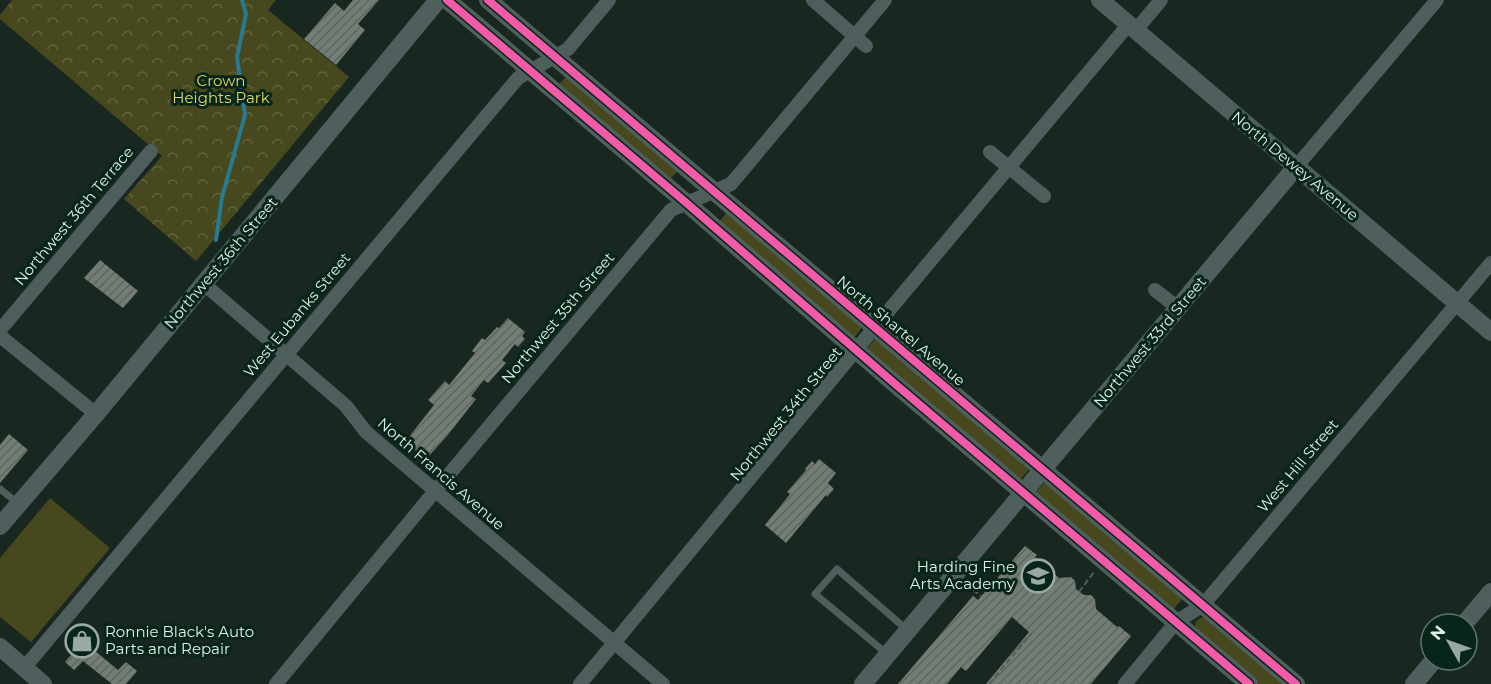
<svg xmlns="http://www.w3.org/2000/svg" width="1491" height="684" viewBox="0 0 1491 684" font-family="Montserrat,sans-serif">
<defs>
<pattern id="park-crowns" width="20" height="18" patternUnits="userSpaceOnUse" patternTransform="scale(1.5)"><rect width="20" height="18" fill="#48481e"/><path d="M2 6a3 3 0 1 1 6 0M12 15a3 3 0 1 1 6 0" fill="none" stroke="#62633f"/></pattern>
<pattern id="building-hatch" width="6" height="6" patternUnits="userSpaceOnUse" patternTransform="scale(1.5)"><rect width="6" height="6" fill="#737d75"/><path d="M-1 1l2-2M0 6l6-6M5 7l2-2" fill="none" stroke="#5d655f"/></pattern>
</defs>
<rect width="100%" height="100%" fill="#182821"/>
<g fill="#48481e">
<polygon points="567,76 677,170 677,172 670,179 558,85"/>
<polygon points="727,212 863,326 854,338 720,221"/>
<polygon points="877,337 1031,467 1021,479 1018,479 866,350"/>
<polygon points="1047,480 1184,597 1173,610 1035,493"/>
<polygon points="50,498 110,548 31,642 0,617 0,558"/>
<polygon points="1205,617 1286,684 1259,684 1196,631 1195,623 1200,618"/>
</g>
<polygon fill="url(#park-crowns)" points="12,0 276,0 268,10 349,77 196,261 124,199 162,156 0,19 0,15"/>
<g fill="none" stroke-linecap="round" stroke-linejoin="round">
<polyline stroke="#297990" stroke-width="4" points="216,240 222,197 245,115 237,57 246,14 242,0"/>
</g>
<g fill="url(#building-hatch)">
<polygon points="353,0 379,0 358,24 365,30 336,65 304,39 335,3 344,11"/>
<polygon points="100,260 138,291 123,308 84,278"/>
<polygon points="508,318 525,332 522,336 525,339 518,347 515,344 502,360 506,363 488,383 484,380 471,396 476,399 447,436 426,459 405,442 434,405 428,400 445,381 449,385 475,353 472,351 482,338 485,340 497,327 499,328"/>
<polygon points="9,434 28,450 0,483 0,445"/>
<polygon points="819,459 836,473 828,483 834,489 827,497 826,495 786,543 765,525 790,494 787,492 806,470 805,469 812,461 815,464"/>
<polygon points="1025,546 1037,555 1035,557 1059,578 1071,577 1075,581 1076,589 1084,595 1091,595 1095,599 1096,609 1117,627 1119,626 1131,636 1091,684 986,684 1029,632 1012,617 966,671 961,667 947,684 898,684 973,596 978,600"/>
<polygon points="83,641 118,670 126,662 137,671 126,684 112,684 83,661 74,670 65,662"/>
</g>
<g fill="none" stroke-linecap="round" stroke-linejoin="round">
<g stroke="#535f5d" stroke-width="2" stroke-dasharray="6 3" stroke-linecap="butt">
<polyline points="966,584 981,596"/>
<polyline points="1079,592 1094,572"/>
<polyline points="989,684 1031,634"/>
</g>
<g stroke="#4e5e5c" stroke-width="7">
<polyline points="0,489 19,504"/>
<polyline points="886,653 815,594 837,569 906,629"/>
</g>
<g stroke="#4e5e5c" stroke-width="14">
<polyline points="813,0 866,46"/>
<polyline points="1136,30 1161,0"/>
<polyline points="990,152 1044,196"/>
<polyline points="1296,167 1437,0"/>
<polyline points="204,284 346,406 366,432 663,684"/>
<polyline points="1155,290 1178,308"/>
<polyline points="0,330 151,151"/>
<polyline points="0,336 96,414"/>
<polyline points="25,667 518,78 568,49 609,0"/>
<polyline points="276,684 435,491 671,210 731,184 885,0"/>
<polyline points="580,684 875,327 1129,24"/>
<polyline points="1125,684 1176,622 1203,605 1491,263"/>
</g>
<g stroke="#4e5f5d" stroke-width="18">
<polyline points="447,0 683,200 894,383 1249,684"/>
<polyline points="488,0 1296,684"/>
<polyline points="1100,0 1491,332"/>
<polyline points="0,526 96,414 438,0"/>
<polyline points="1464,624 1491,592"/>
<polyline points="0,647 43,684"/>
<polyline points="863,684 1296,167"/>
<polyline points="1414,684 1434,660"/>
</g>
<defs>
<g id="cycleway">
<polyline points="447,0 683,200 894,383 1249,684"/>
<polyline points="488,0 1296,684"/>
</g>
</defs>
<use href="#cycleway" stroke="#072519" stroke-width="11"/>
<use href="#cycleway" stroke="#f35aa7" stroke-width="8"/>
</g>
<defs>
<symbol id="school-ring" viewBox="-11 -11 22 22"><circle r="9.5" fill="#072519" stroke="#99aaa2" stroke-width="1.5"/><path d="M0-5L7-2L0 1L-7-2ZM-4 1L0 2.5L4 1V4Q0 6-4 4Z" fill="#99aaa2"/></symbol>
<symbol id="shop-ring" viewBox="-11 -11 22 22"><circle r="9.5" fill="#072519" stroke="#99aaa2" stroke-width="1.5"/><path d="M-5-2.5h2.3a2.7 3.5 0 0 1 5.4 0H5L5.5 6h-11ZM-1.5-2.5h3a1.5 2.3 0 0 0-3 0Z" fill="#99aaa2"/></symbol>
</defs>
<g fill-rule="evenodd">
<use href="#school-ring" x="1019" y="557" width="38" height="38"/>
<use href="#shop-ring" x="63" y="622" width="38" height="38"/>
</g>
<g text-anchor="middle" stroke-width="6" stroke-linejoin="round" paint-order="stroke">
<g font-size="15" fill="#e4da62" stroke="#072519">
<text x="221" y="86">Crown<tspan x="221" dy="17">Heights Park</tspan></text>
</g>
<g font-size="15" fill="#dff0e7" stroke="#072519">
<text transform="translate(1295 166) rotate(40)" y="5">North Dewey Avenue</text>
<text transform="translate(74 216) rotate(-50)" y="5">Northwest 36th Terrace</text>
<text transform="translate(221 263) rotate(-50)" y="5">Northwest 36th Street</text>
<text transform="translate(297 315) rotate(-50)" y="5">West Eubanks Street</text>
<text transform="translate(558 318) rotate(-50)" y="5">Northwest 35th Street</text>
<text transform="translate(901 331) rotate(40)" y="5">North Shartel Avenue</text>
<text transform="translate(1150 342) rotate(-50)" y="5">Northwest 33rd Street</text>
<text transform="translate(786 414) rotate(-51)" y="5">Northwest 34th Street</text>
<text transform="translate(1298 466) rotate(-50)" y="5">West Hill Street</text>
<text transform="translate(441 474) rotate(41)" y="5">North Francis Avenue</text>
</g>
<g font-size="15" fill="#dff0e7" stroke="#072519" text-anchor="end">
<text x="1015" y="572">Harding Fine<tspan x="1015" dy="17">Arts Academy</tspan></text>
<text x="105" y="637" text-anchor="start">Ronnie Black's Auto<tspan x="105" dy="17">Parts and Repair</tspan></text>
</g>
</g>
<g transform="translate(1449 642) rotate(310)"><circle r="28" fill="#072519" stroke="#5d766b" stroke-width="1.5"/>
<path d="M0-4.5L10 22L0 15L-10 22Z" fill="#99aaa2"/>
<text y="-9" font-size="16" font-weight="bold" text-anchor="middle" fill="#dff0e7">N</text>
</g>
</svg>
